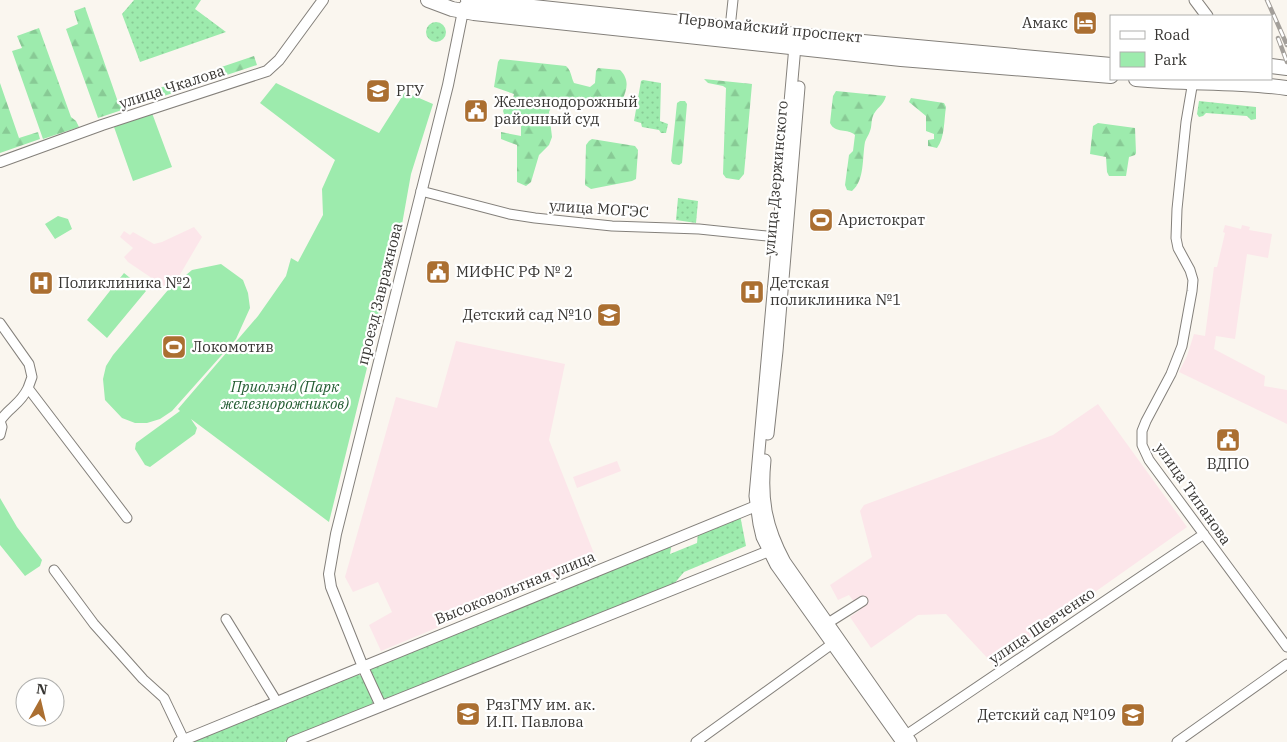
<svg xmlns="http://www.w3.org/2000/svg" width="1287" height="742" font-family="'IBM Plex Serif',serif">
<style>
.industrial{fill:#fce6ea}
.grass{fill:url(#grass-dots)}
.forest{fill:url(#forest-firs)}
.green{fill:#9debad}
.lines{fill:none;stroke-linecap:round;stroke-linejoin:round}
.minor-casing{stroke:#84807b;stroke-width:11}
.tertiary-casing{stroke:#84807b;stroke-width:12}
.secondary-casing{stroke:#84807b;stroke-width:13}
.primary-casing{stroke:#84807b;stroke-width:16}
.minor{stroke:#fff;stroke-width:9}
.tertiary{stroke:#fff;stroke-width:10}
.secondary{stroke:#fff;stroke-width:11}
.primary{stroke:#fff;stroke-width:14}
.rail-casing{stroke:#a39f9a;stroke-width:4.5}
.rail{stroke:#fff;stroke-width:2.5;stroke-dasharray:8;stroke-linecap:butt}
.labels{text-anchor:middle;stroke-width:4.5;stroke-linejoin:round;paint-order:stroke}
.poi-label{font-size:15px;fill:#383633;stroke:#fff;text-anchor:start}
.street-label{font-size:15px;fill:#383633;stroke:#fff}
.park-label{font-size:15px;font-style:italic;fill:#235c32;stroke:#fff}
</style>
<defs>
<pattern id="grass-dots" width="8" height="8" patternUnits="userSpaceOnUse" patternTransform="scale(1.25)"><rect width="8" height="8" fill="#9debad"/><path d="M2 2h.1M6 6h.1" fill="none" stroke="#88ca95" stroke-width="1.8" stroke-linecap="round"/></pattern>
<pattern id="forest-firs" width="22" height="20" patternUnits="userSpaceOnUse" patternTransform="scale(1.25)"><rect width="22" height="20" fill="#9debad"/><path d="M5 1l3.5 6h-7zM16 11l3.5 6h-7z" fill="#88ca95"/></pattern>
</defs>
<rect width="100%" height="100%" fill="#faf6ef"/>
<path class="industrial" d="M1225,225L1241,229L1242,225L1250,227L1249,230L1272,234L1268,258L1247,254L1235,339L1216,336L1214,349L1265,376L1264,386L1287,390V424L1179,372L1187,356L1194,334L1205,336L1214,267H1217L1225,233L1223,232Z
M194,227L202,237L178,278L168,289L128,262L124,257L133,248L120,237L124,231L130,235L133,232L154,244L162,242Z
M456,341L565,364L549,440L597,561L381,651L369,625L392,612L378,582L353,592L345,577L396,397L437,408Z
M1098,404L1187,527L993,664L946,614L918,615L871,648L850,617L860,610L849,595L838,600L830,585L872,557L860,511L864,505L1053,435Z
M617,461L621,471L577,488L573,477Z"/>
<path class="grass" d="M134,0H201L195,9L226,32L140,62L122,14Z
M426 32a10 10 0 1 1 20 0a10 10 0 1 1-20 0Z
M643,80L661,83L660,121L668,124L666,133H661L659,130L642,127L641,123L634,121L641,81Z
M1199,101L1256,107V119L1251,120L1247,116L1206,113L1203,116L1199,117L1197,114Z
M678,198L698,201L696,223L676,220Z
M740,515L746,546L684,572L673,585L388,700C378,699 370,678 370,669L672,543L670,554L697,543L698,533Z
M358,674C366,678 372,694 373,703L371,705L284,742H188Z"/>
<path class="forest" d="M85,7L118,102L254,56L257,65L98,118L66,29L78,24L74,11Z
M39,28L71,117L76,121L79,127L43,139L12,51L22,48L17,36Z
M500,59L566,66C571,70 571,77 574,83L590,87L595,83L596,71L598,68L620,70C630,80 627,89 622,101C594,115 576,97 552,105L549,112L552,137L549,145L539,155L531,182L526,186L517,182V145L501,139V132L521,136V124L519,120L505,117L503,111L506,102L513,98L514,94L494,87L498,62Z
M704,79L752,84L744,174L739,180L726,178L723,174L726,88L723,86L708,83Z
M0,83L19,138L38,132L40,139L0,153Z
M836,91L886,96C884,105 876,108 873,116C871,120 872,127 870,131C869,135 866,138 865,142C862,158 865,180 852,191L847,190L845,185L849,155L853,151L855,135C848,128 835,134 830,123L833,96Z
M911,98L944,103L946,107C944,119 945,138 937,148L928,146V140L934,139V134L926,131V116L909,102Z
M680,101H685L687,104L682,163L679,165L673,164L671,161L677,103Z
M1098,123L1135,128L1136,153L1135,155L1129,157L1126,176H1109L1107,172L1106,157L1090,154L1093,126Z
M592,139L635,146L638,150L636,179L632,181L591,189L585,185L586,145L589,141Z"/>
<path class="green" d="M276,83L379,133L405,92L433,104L411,174L401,230L329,522L191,419L197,428L195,434L150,467L145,465L135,449L136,443L180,411L178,409L258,316L286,276L291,258L298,262L323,215L322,189L335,160L260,103Z
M152,113L172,167L133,181L114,127Z
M58,216L68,219L72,229L55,239L45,224Z
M221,264L243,280L248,293L250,308L236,339L172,411L160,419L147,423H135L122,418L105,400L103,379L106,366L113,355L168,290L192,270Z
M124,273L146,291L107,338L87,320Z
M0,498L17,527L42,560L40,566L25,576L0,545Z"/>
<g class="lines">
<defs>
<path id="minor" d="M730,28L733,0
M1193,81L1186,122L1177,209L1176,238L1178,248L1190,270L1193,280L1192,291L1182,346L1171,374L1146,421L1142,431V445L1149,460L1287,647
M421,191L509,214L535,218L612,226L699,229L777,237
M0,323L29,364L32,377L28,388L127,518
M0,421C10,406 20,405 28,388
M0,421L2,427L0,435
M54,570L94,624L143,679L164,698L184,740
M226,619L277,702
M828,623L863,601
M906,735L1204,534
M696,742L832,644
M1177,742L1287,664"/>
<path id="tertiary" d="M0,162L102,125L267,71L279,60L323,0
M381,706L363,667L331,587L329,574L336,534L448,85L464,6
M179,742L756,506
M292,742L769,551"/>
<path id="secondary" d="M1195,0L1207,16
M798,40L795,46L755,496L759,524L762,537L776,565L902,742
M768,434L777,351L799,87
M765,460C761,499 766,527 785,562L911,742"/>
<path id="primary" d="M428,0L452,9L474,13L901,59L1111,76
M468,0L852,41L1111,65
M1271,66L1287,68
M1136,79C1186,84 1237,81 1287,88"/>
</defs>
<use href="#minor" class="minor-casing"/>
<use href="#tertiary" class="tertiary-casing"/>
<use href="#secondary" class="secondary-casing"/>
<use href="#primary" class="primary-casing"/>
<use href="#minor" class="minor"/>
<use href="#tertiary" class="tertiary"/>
<use href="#secondary" class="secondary"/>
<use href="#primary" class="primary"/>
<defs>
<path id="rail" d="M1267,0L1287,45
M1278,38L1287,62"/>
</defs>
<use href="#rail" class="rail-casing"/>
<use href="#rail" class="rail"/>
</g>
<defs>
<symbol id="hotel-square" viewBox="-11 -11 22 22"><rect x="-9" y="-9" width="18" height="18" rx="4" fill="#ab6f31" stroke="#fff"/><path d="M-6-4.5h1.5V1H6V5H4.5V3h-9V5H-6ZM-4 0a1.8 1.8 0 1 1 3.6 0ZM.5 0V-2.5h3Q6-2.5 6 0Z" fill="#fff"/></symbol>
<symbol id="university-square" viewBox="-11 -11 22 22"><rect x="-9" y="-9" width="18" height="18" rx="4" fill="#ab6f31" stroke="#fff"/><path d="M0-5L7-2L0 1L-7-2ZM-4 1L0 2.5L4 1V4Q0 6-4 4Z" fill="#fff"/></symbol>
<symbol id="civic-square" viewBox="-11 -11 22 22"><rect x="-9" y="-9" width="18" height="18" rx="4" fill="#ab6f31" stroke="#fff"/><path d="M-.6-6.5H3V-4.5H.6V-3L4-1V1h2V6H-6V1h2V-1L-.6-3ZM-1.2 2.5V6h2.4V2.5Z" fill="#fff"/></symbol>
<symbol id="stadium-square" viewBox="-11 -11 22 22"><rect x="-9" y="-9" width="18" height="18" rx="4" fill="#ab6f31" stroke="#fff"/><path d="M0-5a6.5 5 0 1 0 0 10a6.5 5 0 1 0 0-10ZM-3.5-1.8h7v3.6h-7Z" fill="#fff"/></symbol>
<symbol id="hospital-square" viewBox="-11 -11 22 22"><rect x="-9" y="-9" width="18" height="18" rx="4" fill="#ab6f31" stroke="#fff"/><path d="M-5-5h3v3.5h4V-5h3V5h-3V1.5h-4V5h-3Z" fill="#fff"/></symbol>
<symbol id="school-square" viewBox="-11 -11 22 22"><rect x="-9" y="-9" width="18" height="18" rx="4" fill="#ab6f31" stroke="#fff"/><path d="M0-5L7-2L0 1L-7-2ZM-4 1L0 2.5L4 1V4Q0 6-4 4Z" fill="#fff"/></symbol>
</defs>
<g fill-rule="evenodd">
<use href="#hotel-square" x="1071" y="9" width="28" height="28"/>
<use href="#university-square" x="364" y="77" width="28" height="28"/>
<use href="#civic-square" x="462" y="97" width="28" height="28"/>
<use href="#stadium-square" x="807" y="206" width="28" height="28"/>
<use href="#civic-square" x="424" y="258" width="28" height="28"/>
<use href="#hospital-square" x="27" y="269" width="28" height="28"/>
<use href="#hospital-square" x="738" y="278" width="28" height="28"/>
<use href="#school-square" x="595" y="301" width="28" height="28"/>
<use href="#stadium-square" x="160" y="333" width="28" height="28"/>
<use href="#civic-square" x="1214" y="426" width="28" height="28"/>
<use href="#university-square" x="454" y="700" width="28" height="28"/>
<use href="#school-square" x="1119" y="701" width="28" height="28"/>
</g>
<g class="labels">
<g class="poi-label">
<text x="1068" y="28" text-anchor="end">Амакс</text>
<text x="396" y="96">РГУ</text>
<text x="494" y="107">Железнодорожный<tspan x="494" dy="17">районный суд</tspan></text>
<text x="838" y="225">Аристократ</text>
<text x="456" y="277">МИФНС РФ № 2</text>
<text x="58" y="288">Поликлиника №2</text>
<text x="770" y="288">Детская<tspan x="770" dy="17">поликлиника №1</tspan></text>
<text x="592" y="320" text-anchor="end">Детский сад №10</text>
<text x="192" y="352">Локомотив</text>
<text x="1228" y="469" text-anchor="middle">ВДПО</text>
<text x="486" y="710">РязГМУ им. ак.<tspan x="486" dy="17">И.П. Павлова</tspan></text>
<text x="1116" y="720" text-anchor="end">Детский сад №109</text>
</g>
<g class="street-label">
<text transform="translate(770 28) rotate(6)" y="5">Первомайский проспект</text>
<text transform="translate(172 87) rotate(-18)" y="5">улица Чкалова</text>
<text transform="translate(776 178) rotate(-85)" y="5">улица Дзержинского</text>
<text transform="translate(599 209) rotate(4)" y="5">улица МОГЭС</text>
<text transform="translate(380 294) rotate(-76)" y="5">проезд Завражнова</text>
<text transform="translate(1193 494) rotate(55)" y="5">улица Типанова</text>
<text transform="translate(515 588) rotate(-22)" y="5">Высоковольтная улица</text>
<text transform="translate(1042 626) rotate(-34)" y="5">улица Шевченко</text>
</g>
<g class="park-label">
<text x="285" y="392">Приолэнд (Парк<tspan x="285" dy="17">железнорожников)</tspan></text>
</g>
</g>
<rect x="1110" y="15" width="162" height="65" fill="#ffffff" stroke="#afafad"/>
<rect x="1120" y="31" width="25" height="8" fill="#ffffff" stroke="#afafad"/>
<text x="1154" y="40" font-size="15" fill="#383633">Road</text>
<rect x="1120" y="52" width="25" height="15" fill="#9debad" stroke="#afafad"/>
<text x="1154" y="65" font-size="15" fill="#383633">Park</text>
<g transform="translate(40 702) rotate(8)"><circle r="24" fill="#ffffff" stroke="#afafad"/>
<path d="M0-4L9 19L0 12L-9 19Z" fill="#ab6f31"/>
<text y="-8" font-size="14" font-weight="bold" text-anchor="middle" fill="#383633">N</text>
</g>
</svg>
